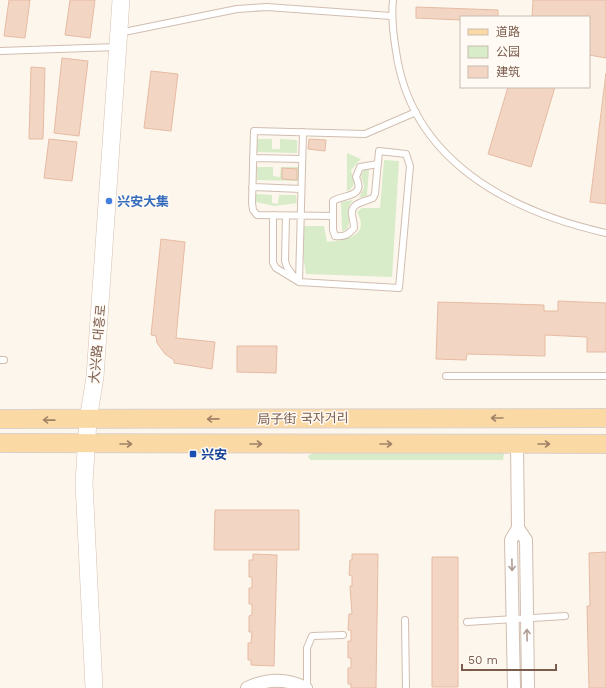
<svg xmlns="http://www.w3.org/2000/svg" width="606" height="688" font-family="'Work Sans','Noto Sans SC','Noto Sans KR',sans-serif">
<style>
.green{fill:#d8ecc9}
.building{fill:#f3d5c3;stroke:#e6bba3}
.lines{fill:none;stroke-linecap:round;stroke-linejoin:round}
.lane-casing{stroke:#d1beb0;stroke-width:8}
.street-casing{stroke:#d1beb0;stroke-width:14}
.secondary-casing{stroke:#d6c0b0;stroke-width:18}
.primary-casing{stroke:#dad1cd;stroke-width:20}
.lane{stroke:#fff;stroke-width:6}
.street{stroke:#fff;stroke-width:12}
.secondary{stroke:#fff;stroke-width:17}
.primary{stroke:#fbd9a5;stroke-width:18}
.oneway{stroke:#a18267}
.oneway2{stroke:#af9d94}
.shop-dot{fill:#3f7fe0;stroke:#fffaf3;stroke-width:1.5}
.transit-dot{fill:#1a4fb4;stroke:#fffaf3;stroke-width:1.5}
.labels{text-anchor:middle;stroke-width:3;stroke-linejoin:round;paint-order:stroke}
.shop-label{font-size:13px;font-weight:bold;fill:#366cbe;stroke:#fffaf3;text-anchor:start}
.street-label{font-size:13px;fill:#7a5c4d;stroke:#fffaf3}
.transit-label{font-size:13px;font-weight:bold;fill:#164399;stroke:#fffaf3;text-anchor:start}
</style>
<rect width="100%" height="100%" fill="#fdf6ec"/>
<path class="green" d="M256,139H272V149H280V139L297,140V153L256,152Z
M347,153L361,159L351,170L354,184L350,190L347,191Z
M384,160L399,161L392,277L306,274L303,255L304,226H324L327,242C344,240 371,237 357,212L362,208H380Z
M257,167H273V176L280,177L281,167H298V181L257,180Z
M365,169H369L367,196L359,198L364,187L361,175Z
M256,194L272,195V203L278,204L279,195H296L297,203L274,206L256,202Z
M353,200C343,212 353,218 347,229L342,231L341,202Z
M313,453H504L503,460H310L308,456Z"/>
<path class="building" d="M9,0H30L25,38L4,36Z
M70,0H95L90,38L65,35Z
M533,0H606V58L589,55V17H532Z
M416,7L498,10V17H461V20L416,18Z
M62,58L88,61L79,136L54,133Z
M31,67L45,68L43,139H29Z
M151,71L178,74L171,131L144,128Z
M606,73V204L590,202Z
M508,87H555L531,167L488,154Z
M49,139L77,142L72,181L44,178Z
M309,139L326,140L325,151L308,149Z
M282,168L297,169V180L282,179Z
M161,239L185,242L176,338L215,342L212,369L174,363V360L165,354L157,343L156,336L151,335Z
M558,301L606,303V352H587V337L545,335V356L467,354L466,360L436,359L438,302L544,305V311H558Z
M237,346H277L276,373L237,372Z
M215,510H299V550H214Z
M606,552V688H589L587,606H590L589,553Z
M253,554L277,555L274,666L251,665V660H248V643H251L252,632H249V616L252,615V604H249V588H252V577H249V560H253Z
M352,554H378L376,688H351V684H348V668H351V658H348V641H351V630H348L349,614H352L350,586H352V576L349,575L350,560H352Z
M432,557H458V687H432Z"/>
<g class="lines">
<defs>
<path id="lane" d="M393,0C391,18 393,33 396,51C411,160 508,211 606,233
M119,33L237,9L267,7L391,16
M0,51L117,47
M303,132L299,282L399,288L410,166L406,154L379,151L375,194L373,198C364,202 350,203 352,215C353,220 354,223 354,228C348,235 344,237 335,236L333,230V201C344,194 366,198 356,177L360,167L378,164
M253,158L302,159
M252,187L301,189
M273,215V263L276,268L299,282
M286,216L285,261L287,267L295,278
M333,216L257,215L253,210L252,203L254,131L365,134L416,112
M0,360H4
M446,376H606
M405,620L406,688
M467,622L565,616
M307,688V648L312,636L343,635"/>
<path id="street" d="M518,528L526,540L528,688
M247,688C266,679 286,678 306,688
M514,688L511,540L518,528L517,444"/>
<path id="secondary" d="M94,688L84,483L88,420L95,377L121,0"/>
<path id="primary" d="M0,419L606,418
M0,443L606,444"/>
</defs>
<use href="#lane" class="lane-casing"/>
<use href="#street" class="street-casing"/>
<use href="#secondary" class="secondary-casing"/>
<use href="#primary" class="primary-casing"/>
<use href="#lane" class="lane"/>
<use href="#street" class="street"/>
<use href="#secondary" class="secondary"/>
<use href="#primary" class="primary"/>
</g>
<defs><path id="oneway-shaft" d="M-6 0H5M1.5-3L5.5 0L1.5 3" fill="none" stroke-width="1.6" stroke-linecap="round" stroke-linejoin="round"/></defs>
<g class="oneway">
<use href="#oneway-shaft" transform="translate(497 418) rotate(-180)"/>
<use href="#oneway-shaft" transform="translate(213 419) rotate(179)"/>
<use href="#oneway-shaft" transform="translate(49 420) rotate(-179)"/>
<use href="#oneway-shaft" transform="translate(126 444)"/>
<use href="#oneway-shaft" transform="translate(256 444)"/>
<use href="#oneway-shaft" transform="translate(386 444)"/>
<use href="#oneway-shaft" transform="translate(544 444)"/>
</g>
<g class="oneway2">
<use href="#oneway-shaft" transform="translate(512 565) rotate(89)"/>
<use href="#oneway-shaft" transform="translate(527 635) rotate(-91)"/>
</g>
<circle class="shop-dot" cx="109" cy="201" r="4"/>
<rect class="transit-dot" x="189" y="450" width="8" height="8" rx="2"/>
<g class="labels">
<g class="shop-label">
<text x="117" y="206">兴安大集</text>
</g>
<g class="street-label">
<text transform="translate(97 344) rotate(-85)" y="5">大兴路 대흥로</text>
<text transform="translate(303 418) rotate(-1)" y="5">局子街 국자거리</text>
</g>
<g class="transit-label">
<text x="201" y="459">兴安</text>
</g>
</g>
<rect x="460" y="16" width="130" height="72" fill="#fffaf3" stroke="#cabbb1"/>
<rect x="468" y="29" width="20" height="6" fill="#fbd9a5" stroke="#cabbb1"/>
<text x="496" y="36" font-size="12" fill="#7a5c4d">道路</text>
<rect x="468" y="46" width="20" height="12" fill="#d8ecc9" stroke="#cabbb1"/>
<text x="496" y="56" font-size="12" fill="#7a5c4d">公园</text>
<rect x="468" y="66" width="20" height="12" fill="#f3d5c3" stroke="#cabbb1"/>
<text x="496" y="76" font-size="12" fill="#7a5c4d">建筑</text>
<path d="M462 664v6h94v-6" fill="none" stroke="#7a5c4d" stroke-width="2"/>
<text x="468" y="664" font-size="12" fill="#7a5c4d" stroke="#fffaf3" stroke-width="3" paint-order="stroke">50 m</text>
</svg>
